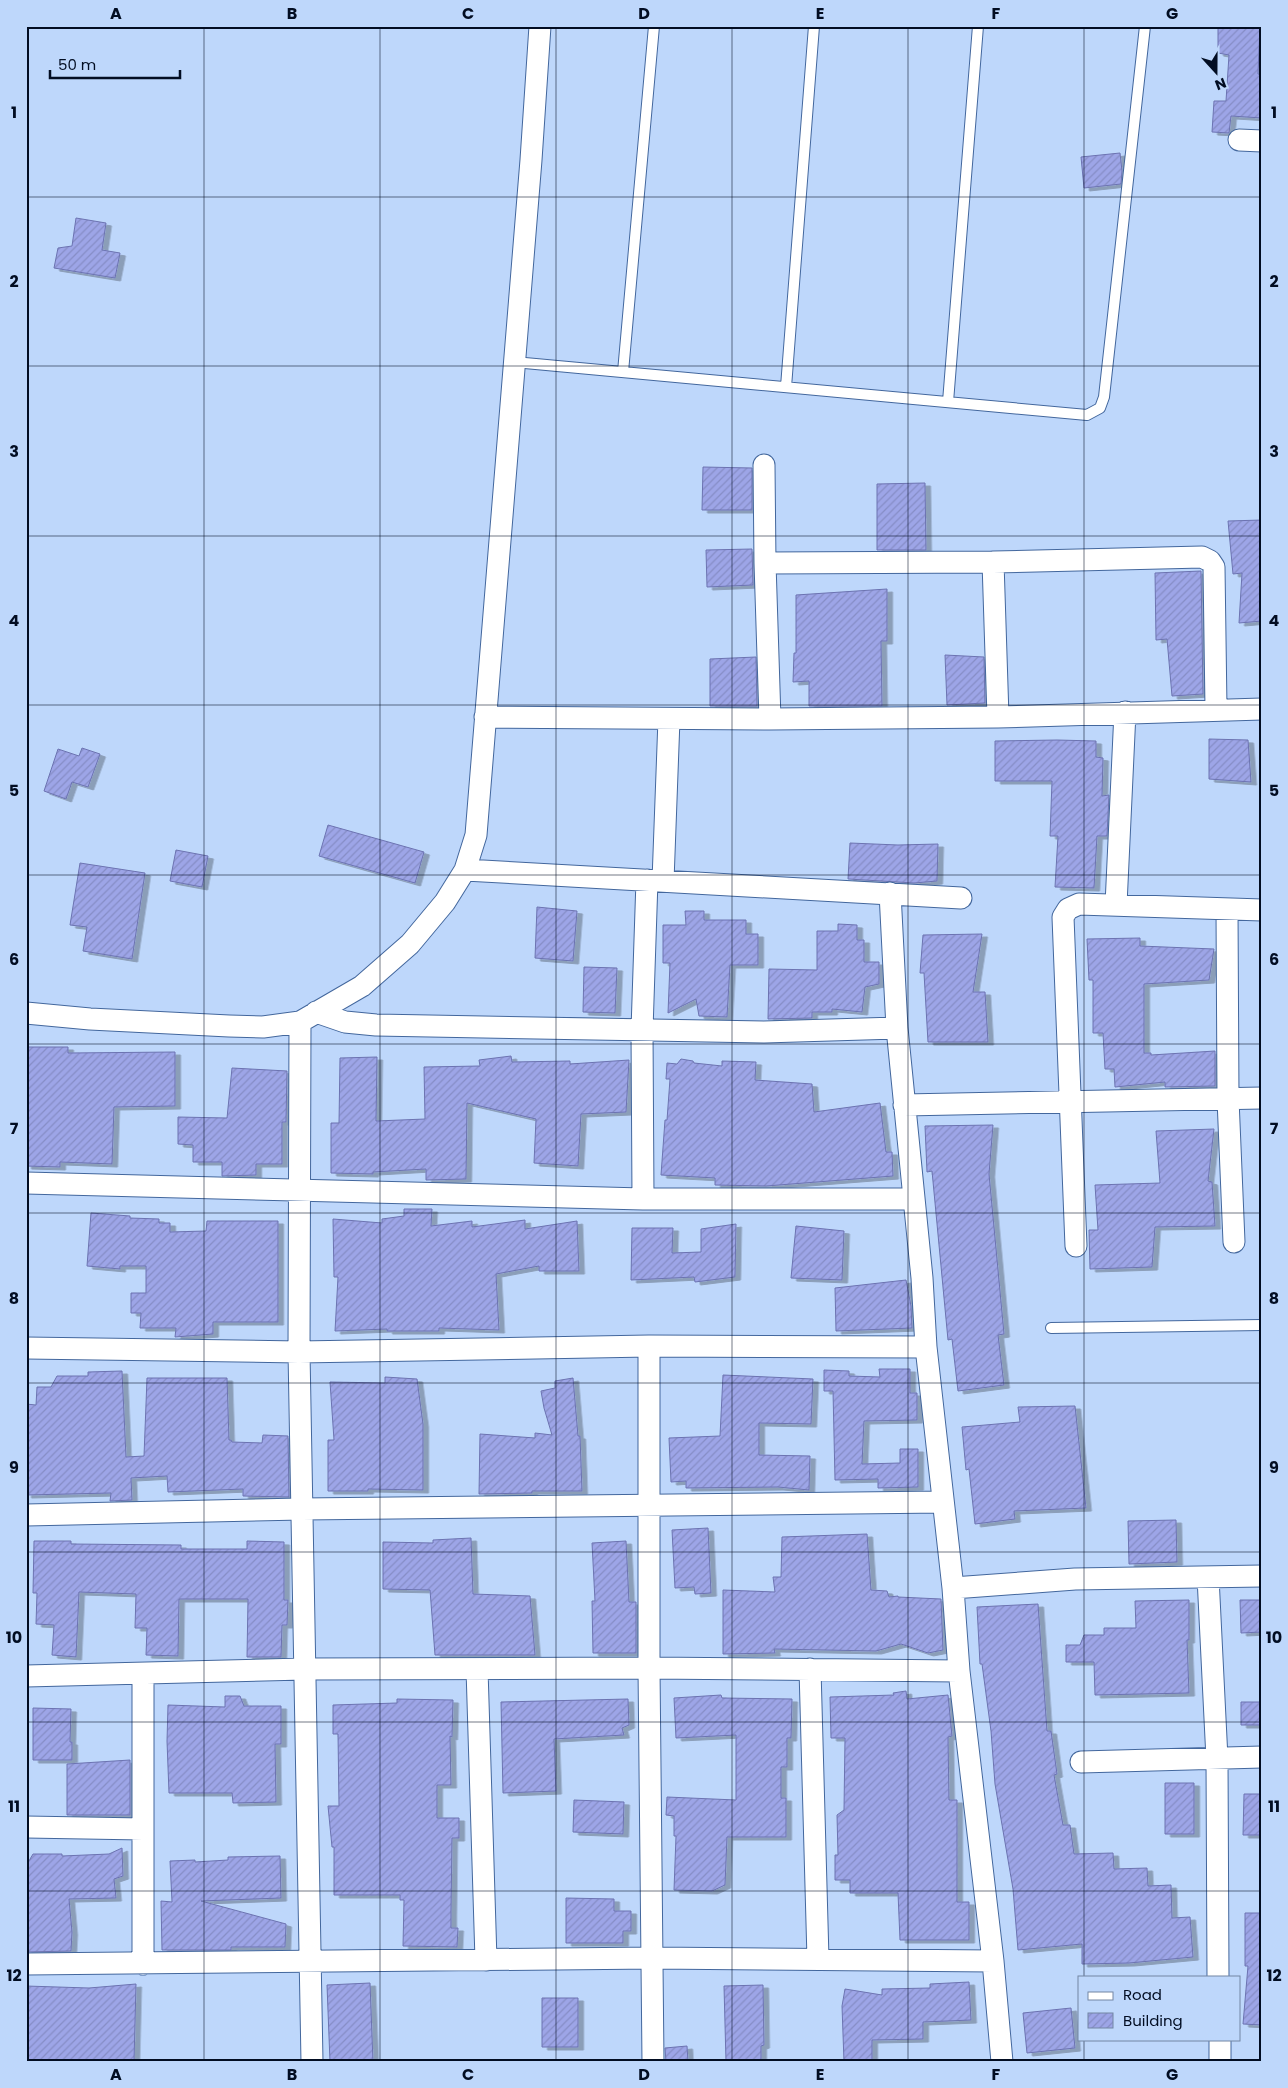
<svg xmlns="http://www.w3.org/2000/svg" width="1288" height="2088" font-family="Poppins,sans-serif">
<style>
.building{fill:url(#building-hatch);stroke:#6c73b1;filter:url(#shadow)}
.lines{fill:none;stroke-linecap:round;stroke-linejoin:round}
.service-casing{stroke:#43679d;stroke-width:12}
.minor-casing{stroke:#43679d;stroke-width:23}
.service{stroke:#fff;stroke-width:10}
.minor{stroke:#fff;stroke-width:21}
.grid{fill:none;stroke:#020d22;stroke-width:1;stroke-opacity:0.55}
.neatline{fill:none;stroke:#020d22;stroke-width:2}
.grid-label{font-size:16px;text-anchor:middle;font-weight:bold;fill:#020d22}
</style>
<defs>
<pattern id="building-hatch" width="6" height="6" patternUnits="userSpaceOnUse" patternTransform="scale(1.25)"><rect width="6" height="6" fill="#9da5e7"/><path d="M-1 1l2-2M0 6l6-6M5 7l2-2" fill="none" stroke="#868dc6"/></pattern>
<filter id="shadow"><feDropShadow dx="5.5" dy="3" stdDeviation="0" flood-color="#0004"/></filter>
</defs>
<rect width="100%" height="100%" fill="#bed7fb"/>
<path class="building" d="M1218,26H1260L1258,74L1262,75V118L1231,116L1229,133L1212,132L1214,101H1226L1229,55L1218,53Z
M1120,153L1122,171L1121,184L1084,188L1081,157Z
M76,218L106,223L102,250L120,253L115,278L54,268L58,248L72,246Z
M703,467L752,468V510H702Z
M925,483L926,550H877V484Z
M1262,520V621L1239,623L1242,573L1233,574L1228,521Z
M752,549L753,585L707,587L706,550Z
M1201,571L1203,694L1172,696L1167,639L1156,640L1155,573Z
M887,589V641H881L882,706H809V681L793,682L794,653H796V595Z
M945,655L984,657L985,703L947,705Z
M756,657L757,706H710V659Z
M1209,739L1248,740L1251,782L1209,779Z
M1057,740L1096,741V757L1103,758L1102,796L1109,795L1107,836H1097L1094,888L1055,887L1058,836H1050L1052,781H995V741Z
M82,748L100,754L88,787L72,782L66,799L44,791L58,749L79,756Z
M328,825L424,852L415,883L319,856Z
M850,843L898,845L938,844L937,881L914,883L848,879Z
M176,850L208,856L202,887L170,881Z
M80,863L145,873L132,959L83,951L87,927L70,925Z
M537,907L577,911L573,961L535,958Z
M685,911H704V920H746V934H758V965H730L727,1017L699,1016L696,999L668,1013L670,963H663V925H686Z
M838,924L857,925V940H864V962H879V984L865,987L862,1012L832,1009V1012H812V1018L768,1019L769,969L817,970V931H838Z
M982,934L973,992H985L988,1042H928L924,973H920L923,935Z
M1140,938V946L1214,949L1209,980L1144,984V1053H1151V1055L1215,1051V1086L1165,1087V1082L1115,1087L1114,1069H1105L1103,1033H1093V980H1089L1087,939Z
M584,967L617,968L615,1013L583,1012Z
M26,1047H68V1053L175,1052V1106L114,1107L112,1164L60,1162V1167L26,1166Z
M511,1056L512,1062L570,1061V1064L629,1060L626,1112L581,1114L578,1166L534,1163L536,1119L467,1103L466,1179L426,1180V1169L373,1172V1174L331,1173V1123H339L340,1058L377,1057L376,1121L425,1119L424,1067L480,1066L479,1060Z
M681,1059L693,1061L694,1063L722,1066V1061L756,1062L755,1080L812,1084L814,1112L880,1103L886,1152H892L893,1176L766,1186L715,1185V1178L661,1175L665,1120H667L670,1079H666L667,1063L677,1064Z
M232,1068L287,1071L286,1122H282V1164H256V1175L222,1176V1162H193V1145L178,1144V1117L227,1118Z
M993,1125L989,1174L1004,1334L998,1335L1004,1385L958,1391L952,1339L948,1340L932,1171L927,1172L925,1126Z
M1214,1129L1208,1181L1212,1182L1215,1226L1155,1227L1152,1267L1090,1269L1089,1230H1098L1095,1185L1160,1183L1156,1131Z
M404,1209H432L431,1226L472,1221V1227L525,1220V1229L577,1221L579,1271H539V1266L496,1274L499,1330L439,1328V1331H387V1329L335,1331L338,1277H334L333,1219L382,1223V1219L404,1216Z
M91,1213L130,1216V1218L159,1219V1223H170V1232L206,1231L207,1221H278V1322H213V1334L175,1337L176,1328H140L141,1313H131V1293H146V1266H120V1269L87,1266Z
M736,1224L735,1277L695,1282L694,1277L631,1280L632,1228H673L672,1253L701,1252V1229Z
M796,1226L844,1231L842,1280L791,1278Z
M906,1280L911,1306L912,1328L836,1331L835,1288Z
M879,1369H910V1393H917V1420L864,1421L862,1464L900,1463V1449H918V1487L878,1488V1479L835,1480L833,1391H824V1370L849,1371V1376L880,1377Z
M122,1371L126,1457L144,1456L147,1378H227L229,1440H231L232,1442L262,1443L263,1435L288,1436L289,1497L243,1496V1489L168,1492L167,1476L131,1478L132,1500L110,1501L111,1493L26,1495V1404L36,1405L37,1387H51L57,1376H88V1372Z
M723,1375L813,1379L811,1424L759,1423V1455L810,1456L809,1490L778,1487L686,1488V1481L671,1482L669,1438L720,1436Z
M385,1377L417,1379L423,1424V1490L368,1489V1491H328V1440H334L330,1382L385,1383Z
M573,1378L578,1436H580L582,1491H532V1493L479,1494L480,1434L535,1438V1433L552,1435L544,1408L541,1391L555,1388V1381Z
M1075,1406L1086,1508L1014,1511L1015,1519L975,1524L969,1469L966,1470L962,1427L1020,1422L1018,1407Z
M1176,1520L1177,1562L1129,1564L1128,1521Z
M708,1528L711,1593L695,1594L694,1587L675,1588L672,1530Z
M867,1534L871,1590L887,1591L889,1597L898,1596V1597L941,1599L943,1650L928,1653L901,1644L876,1651L774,1649L775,1653L723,1654V1590L775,1592L773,1577H781L782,1537Z
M471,1538L473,1594L530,1596L535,1655H435L430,1590L383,1589V1542L433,1543V1540Z
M34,1541H71V1544L181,1545V1549H247V1541L284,1542V1600H288L287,1625H282L281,1657H247L248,1599H179L178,1656L146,1655L147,1628H135L136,1594L79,1592L76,1657L52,1655L54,1625L36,1624L37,1593H33Z
M626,1541L629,1602H636V1653H593L592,1601H595L592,1543Z
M1189,1600V1640H1187L1189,1693L1095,1695L1094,1662H1066V1645H1080L1084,1635H1104V1628H1136L1135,1601Z
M1240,1600H1262V1632L1241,1633Z
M1038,1604L1047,1731H1051L1057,1774L1054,1775L1063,1825H1070L1074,1854L1113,1853L1114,1869L1147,1868L1148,1886L1171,1885L1172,1918L1190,1917L1193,1957L1129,1963L1082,1964V1944L1018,1950L1013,1889L995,1784L991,1731L982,1664H980L977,1607Z
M906,1691L907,1699L948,1695L952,1736L948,1737L949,1800H957V1902H969V1940H900L898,1893H850V1880H835V1855H838L837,1815L844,1810L845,1738H831L830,1697L894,1695L893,1693Z
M721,1695L722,1698L792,1699L791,1738H787V1767H781V1798H786V1837H727L725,1885L712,1891L674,1890L676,1836H674V1816L666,1815L667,1797L736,1800V1735L676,1738L674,1698Z
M225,1696H240L244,1706H281V1744H275L276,1802L233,1803L232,1793H169L167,1741L168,1705L225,1707Z
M397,1699L453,1700L452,1737L450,1736L451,1785H437V1818H459V1838H452L451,1912V1928H458L457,1947L403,1946L404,1900H400V1895H334V1847H332L328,1806H339L338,1734H333V1705L397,1703Z
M628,1699L629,1725L622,1728L624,1735L554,1739L556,1791L503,1793L501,1702Z
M1241,1702H1262V1725H1241Z
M33,1708L71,1709L70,1742H72V1760H33Z
M130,1760V1815H67V1764Z
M1165,1783H1194V1834H1165Z
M1244,1794H1262V1835H1243Z
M574,1800L624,1802L623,1834L573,1832Z
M122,1848L123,1876L114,1879L116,1898L69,1899L72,1932L71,1951L26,1952V1866L33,1854H62V1856L109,1854Z
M280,1856L281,1898L201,1901L286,1924L285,1947H231V1950H162L161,1901L172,1902L170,1861L195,1860V1862L228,1860V1857Z
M566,1898L614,1899V1911H631V1931H623V1943H566Z
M1245,1913H1262V2025L1243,2024L1248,1966H1245Z
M969,1982L971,2020L923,2022V2039L872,2040V2062H844L842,2006L845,1989L882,1995V1989L930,1988V1984Z
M370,1983L373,2062H330L327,1985Z
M136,1984L134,2062H26V1986L89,1988Z
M763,1985L764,2045L761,2046V2062H726L724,1986Z
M542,1998H578V2047H542Z
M1071,2008L1075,2048L1027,2053L1023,2013Z
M687,2046L688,2062H666L665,2048Z"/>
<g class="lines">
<defs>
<path id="service" d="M514,362L1087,415L1100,408L1104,397L1145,26
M623,372L654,26
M786,387L814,26
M948,402L978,26
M1051,1328L1262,1325"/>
<path id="minor" d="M1239,140L1262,141
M764,465L765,563L770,719
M993,562L998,717
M765,563L993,562L1202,557L1210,561L1214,567L1216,709
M485,717L770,719L998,717L1262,709
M465,870L961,898
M663,881L669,719
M890,893L897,1028L922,1278L926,1347L953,1588L959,1671L993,1961L1002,2062
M1116,905L1125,712
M1227,909L1228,1099L1234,1242
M316,1012L345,1022L376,1025L764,1032L897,1028
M26,1013L90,1019L229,1026L263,1027L300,1022L362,986L410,944L445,902L465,870L476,835L531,160L540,26
M300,1022L299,1352L312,2062
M904,1105L1262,1098
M26,1183L643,1199H912
M643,1199L642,1030L647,880
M1076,1246L1063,917L1068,909L1079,904L1262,910
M649,1346L926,1347
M26,1348L299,1352L649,1346V1668L653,2062
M26,1515L302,1509L943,1502
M1208,1577L1217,1759L1218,1977
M953,1588L1075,1579L1262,1576
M477,1669L486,1960
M810,1669L818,1959
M143,1674V1964
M26,1676L304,1669L649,1668L959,1671
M1081,1762L1262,1757
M26,1827L143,1829
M26,1964L653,1958L993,1961
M1220,2039V2062"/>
</defs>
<use href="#service" class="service-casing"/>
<use href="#minor" class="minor-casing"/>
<use href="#service" class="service"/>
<use href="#minor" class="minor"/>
</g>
<path class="grid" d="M204,26V2062M380,26V2062M556,26V2062M732,26V2062M908,26V2062M1084,26V1977M26,197H1262M26,366H1262M26,536H1262M26,705H1262M26,875H1262M26,1044H1262M26,1213H1262M26,1383H1262M26,1552H1262M26,1722H1262M26,1891H1262M1084,2039V2062"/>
<rect width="1288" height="2088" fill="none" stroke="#bed7fb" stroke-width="55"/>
<rect x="1078" y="1976" width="162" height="65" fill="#bed7fb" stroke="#7386a4"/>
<rect x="1088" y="1992" width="25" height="8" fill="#ffffff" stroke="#7386a4"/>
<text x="1123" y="2000" font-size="15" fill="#020d22">Road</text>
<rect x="1088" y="2013" width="25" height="15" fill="url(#building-hatch)" stroke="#7386a4"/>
<text x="1123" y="2026" font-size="15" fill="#020d22">Building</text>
<g transform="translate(1216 72) rotate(159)" stroke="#bed7fb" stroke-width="4" paint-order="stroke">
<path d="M0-4L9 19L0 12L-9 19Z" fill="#020d22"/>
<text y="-8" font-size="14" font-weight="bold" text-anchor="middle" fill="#020d22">N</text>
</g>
<path d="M50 70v8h130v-8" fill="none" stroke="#020d22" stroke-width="2.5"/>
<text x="58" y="70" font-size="15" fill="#020d22" stroke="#bed7fb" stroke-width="4" paint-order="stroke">50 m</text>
<rect x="28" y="28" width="1232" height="2032" class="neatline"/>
<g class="grid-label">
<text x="116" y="19">A</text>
<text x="292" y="19">B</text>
<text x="468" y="19">C</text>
<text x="644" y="19">D</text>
<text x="820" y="19">E</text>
<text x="996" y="19">F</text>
<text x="1172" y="19">G</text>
<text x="14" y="118">1</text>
<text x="1274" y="118">1</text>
<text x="14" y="287">2</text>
<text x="1274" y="287">2</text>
<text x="14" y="457">3</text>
<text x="1274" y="457">3</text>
<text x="14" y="626">4</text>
<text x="1274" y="626">4</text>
<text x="14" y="796">5</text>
<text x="1274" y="796">5</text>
<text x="14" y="965">6</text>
<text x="1274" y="965">6</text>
<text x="14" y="1134">7</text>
<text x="1274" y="1134">7</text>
<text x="14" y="1304">8</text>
<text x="1274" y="1304">8</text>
<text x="14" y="1473">9</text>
<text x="1274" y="1473">9</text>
<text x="14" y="1643">10</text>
<text x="1274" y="1643">10</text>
<text x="14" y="1812">11</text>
<text x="1274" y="1812">11</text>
<text x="14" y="1981">12</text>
<text x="1274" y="1981">12</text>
<text x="116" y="2080">A</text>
<text x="292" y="2080">B</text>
<text x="468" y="2080">C</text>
<text x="644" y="2080">D</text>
<text x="820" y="2080">E</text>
<text x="996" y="2080">F</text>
<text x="1172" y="2080">G</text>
</g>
</svg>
